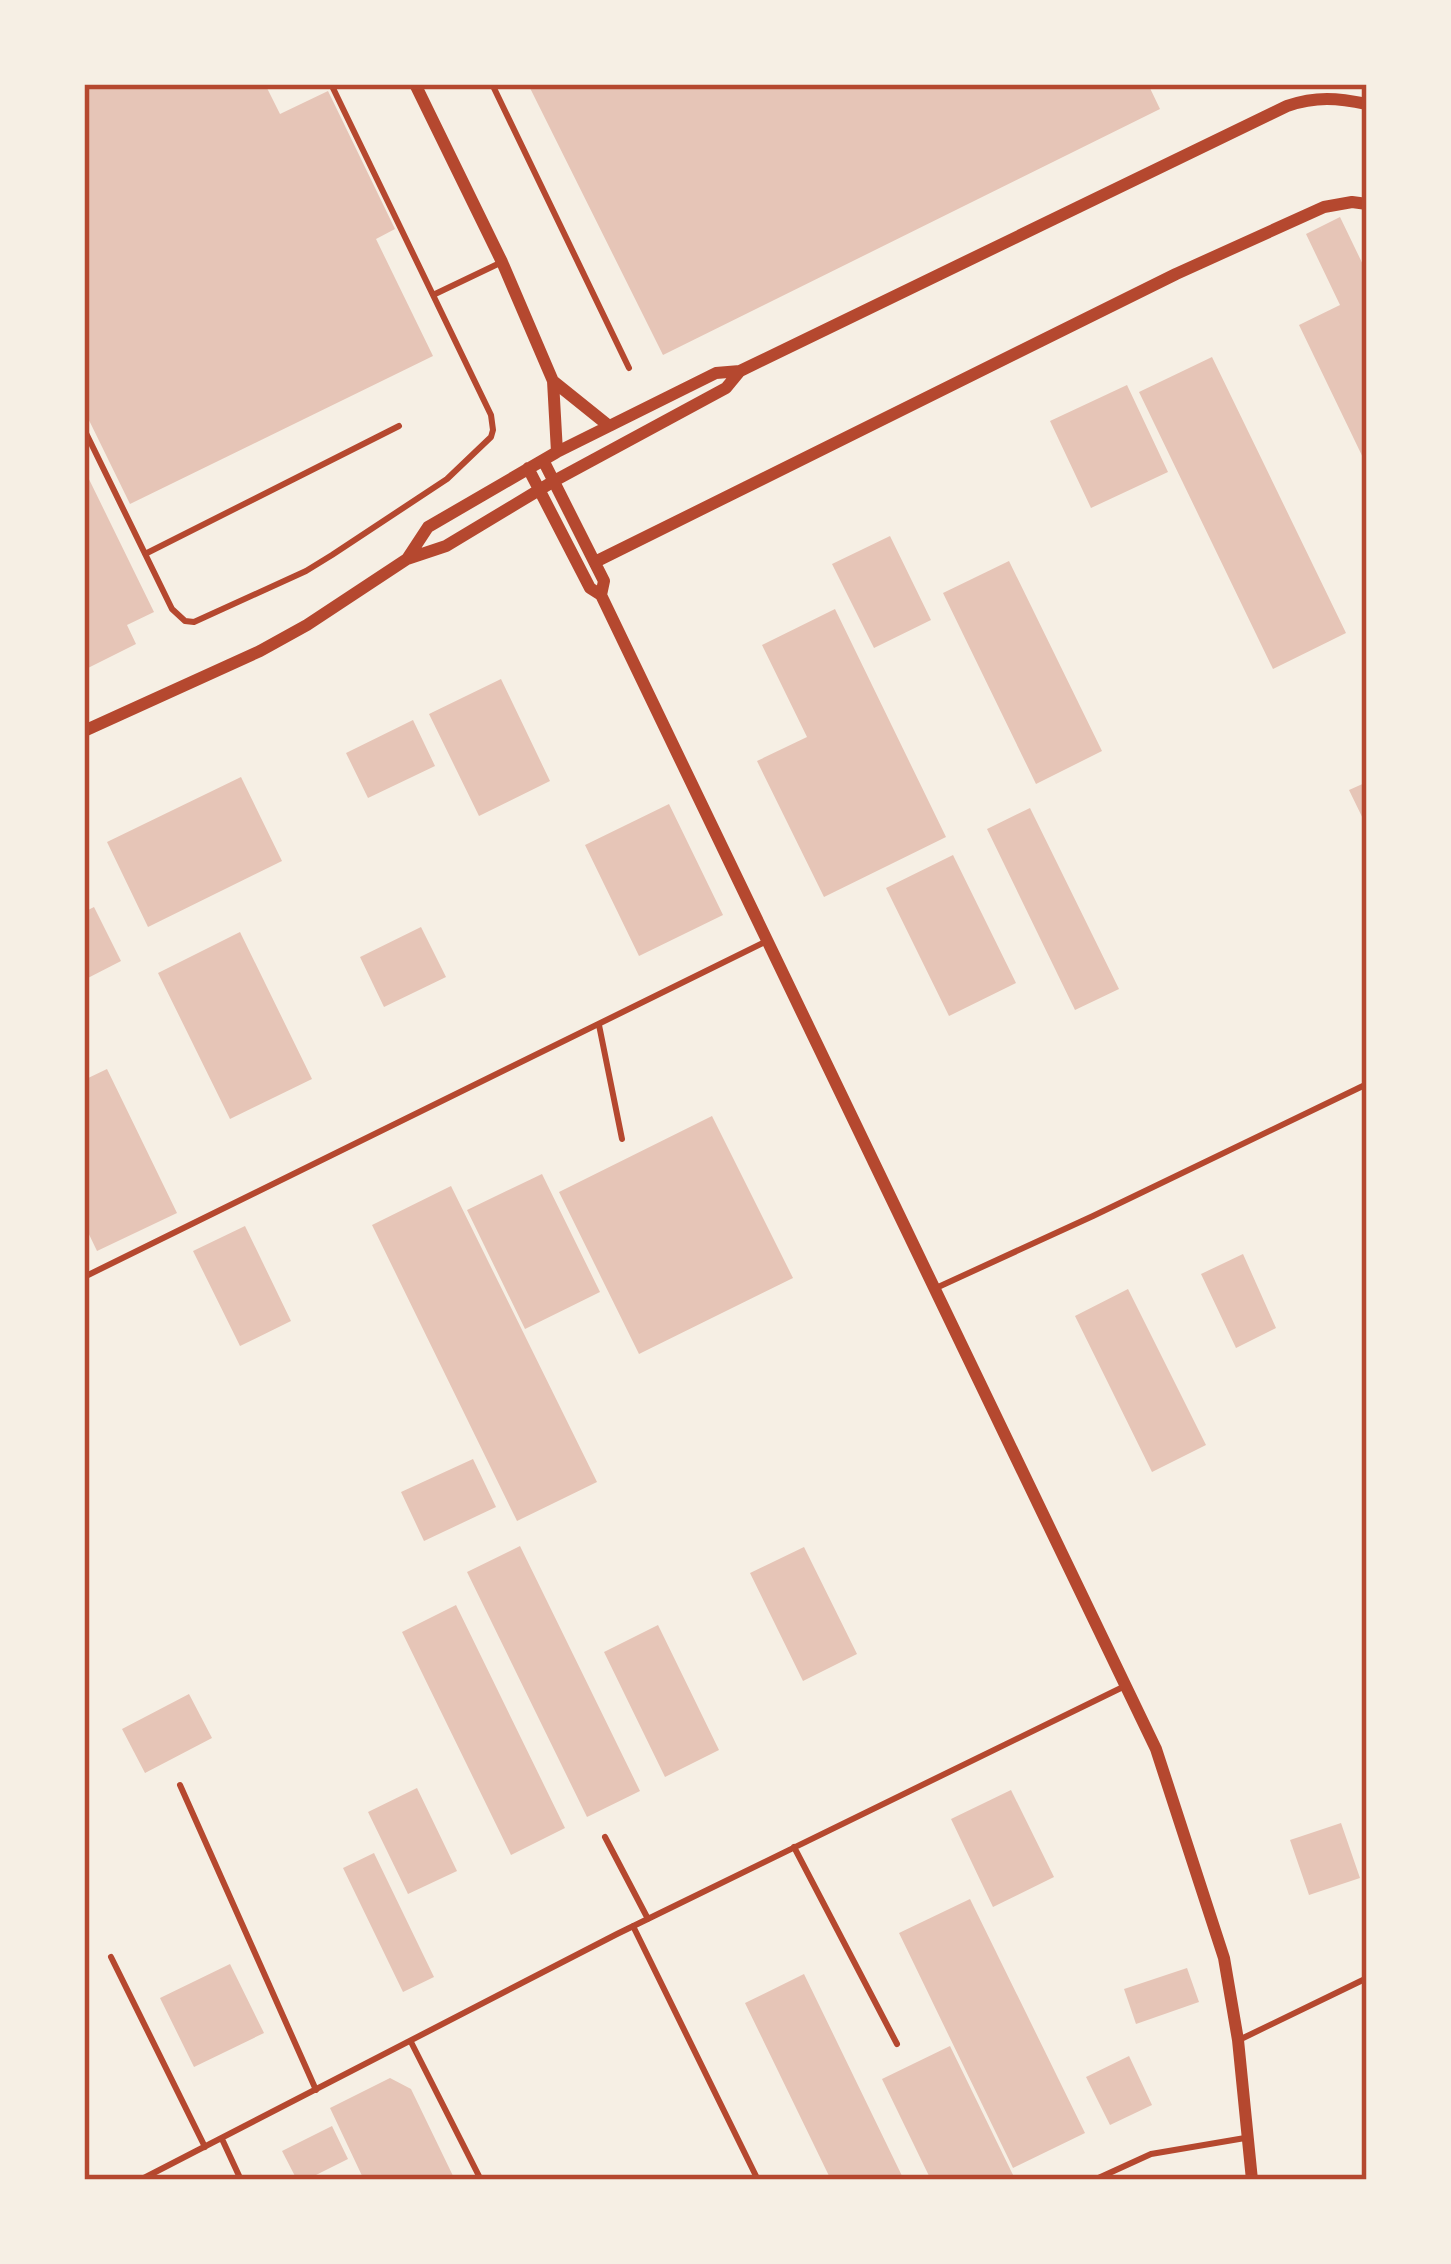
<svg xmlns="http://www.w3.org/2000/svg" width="1451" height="2264" font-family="Raleway,sans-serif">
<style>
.building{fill:#e6c5b7}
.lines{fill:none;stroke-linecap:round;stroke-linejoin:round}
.service{stroke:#b5482f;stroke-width:6}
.minor{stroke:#b5482f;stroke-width:12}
.neatline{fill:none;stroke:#b5482f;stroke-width:4.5}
</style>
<rect width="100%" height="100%" fill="#f6efe4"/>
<path class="building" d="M84,84H265L280,114L328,91L395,229L376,239L433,356L130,504L84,410Z
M528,84H1148L1160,109L663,355Z
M1340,217L1367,273V466L1299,325L1340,305L1306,234Z
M1212,357L1346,633L1273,669L1139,392Z
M1127,385L1168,472L1091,508L1050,421Z
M84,469L154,612L127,625L136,644L84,670Z
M890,536L931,620L874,648L832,564Z
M1009,561L1102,751L1036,784L943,593Z
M835,609L946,837L824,897L757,761L807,737L762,645Z
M501,679L550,781L479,816L429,714Z
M413,720L435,766L368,798L346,753Z
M241,777L282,861L148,927L107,842Z
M1367,782V827L1349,790Z
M669,804L723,915L639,956L585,845Z
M1030,808L1119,989L1075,1010L987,829Z
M953,855L1016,983L949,1016L886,888Z
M94,907L121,961L84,980V912Z
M421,927L446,977L384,1007L360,957Z
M240,932L312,1079L230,1119L158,973Z
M107,1069L177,1213L97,1251L84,1224V1080Z
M712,1116L793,1278L639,1354L559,1192Z
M542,1174L600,1292L525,1329L467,1210Z
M451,1186L597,1482L517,1521L372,1225Z
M245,1226L291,1321L240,1346L193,1251Z
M1243,1254L1276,1328L1236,1348L1201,1274Z
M1128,1289L1206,1445L1152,1472L1075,1316Z
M473,1459L496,1507L424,1541L401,1492Z
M520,1546L640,1791L587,1817L467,1572Z
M804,1547L857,1654L803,1681L750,1573Z
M456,1605L565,1828L511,1855L402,1632Z
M658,1625L719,1750L665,1777L604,1652Z
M189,1694L212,1738L145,1773L122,1729Z
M417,1788L457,1871L408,1894L368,1812Z
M1011,1790L1054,1877L993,1907L951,1819Z
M1341,1823L1360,1878L1309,1895L1290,1840Z
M374,1853L434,1977L403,1992L343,1868Z
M970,1899L1085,2133L1013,2168L899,1933Z
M230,1964L264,2033L194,2067L160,1998Z
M1187,1968L1199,2002L1136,2024L1124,1989Z
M804,1974L904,2180H831L745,2003Z
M950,2046L1014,2177L1008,2180H931L882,2079Z
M1129,2056L1152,2105L1110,2125L1086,2077Z
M390,2078L411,2089L455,2180H364L330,2108Z
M332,2126L348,2159L306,2180H297L282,2151Z"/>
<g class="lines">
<path class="service" d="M492,84L629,368
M433,295L502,262
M84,429L172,609L185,621L194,622L306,571L332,555L447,479L491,437L493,430L491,415L331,84
M145,554L399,426
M599,1025L622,1139
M84,1277L765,942
M936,1288L1093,1216L1367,1084
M180,1785L316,2090
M605,1837L648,1919
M794,1847L897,2044
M633,1926L756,2176
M111,1957L205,2147
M1241,2039L1367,1978
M411,2042L481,2180
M222,2139L241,2180
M140,2180L617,1934L1123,1687
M1094,2180L1151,2154L1245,2138"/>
<path class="minor" d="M415,84L502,262L553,381L557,452
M553,381L609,426
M543,460L604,581L601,595
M528,468L590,588L601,595L1156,1749L1224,1958L1238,2040L1252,2180
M407,559L428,527L557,452L716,373L740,371L1287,106C1316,96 1338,98 1367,104
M595,562L1176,274L1324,207L1352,202L1367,204
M84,731L260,651L307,625L407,559L446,546L554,481L726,388L740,371"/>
</g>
<rect width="1451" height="2264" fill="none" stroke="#f6efe4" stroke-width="174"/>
<rect x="87" y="87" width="1277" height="2090" class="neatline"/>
</svg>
